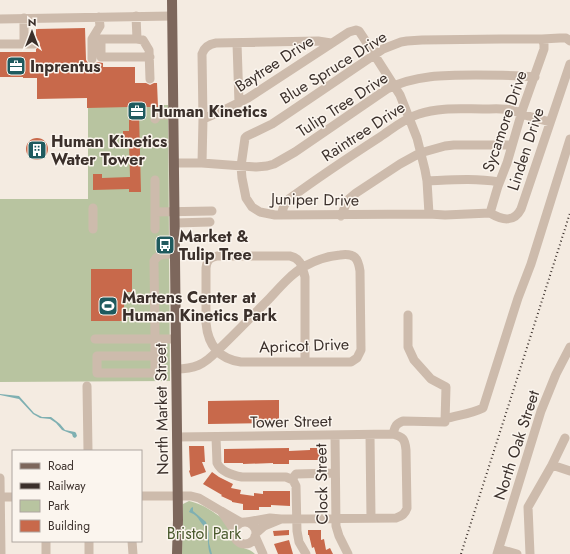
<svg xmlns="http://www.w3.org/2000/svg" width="570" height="554" font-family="Jost,sans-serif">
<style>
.green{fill:#b8c4a0}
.water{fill:#7fb0b2}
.building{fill:#c8694b}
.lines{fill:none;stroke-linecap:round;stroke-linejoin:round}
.minor{stroke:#cdbbac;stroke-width:9}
.major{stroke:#7d675c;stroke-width:10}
.rail{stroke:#3b302b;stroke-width:2;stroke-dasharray:1 3;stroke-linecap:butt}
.labels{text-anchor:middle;stroke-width:3;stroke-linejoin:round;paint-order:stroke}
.street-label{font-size:16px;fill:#3b302b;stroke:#fbf5ee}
.poi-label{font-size:16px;font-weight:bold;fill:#3b302b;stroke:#fbf5ee;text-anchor:start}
.park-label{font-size:16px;fill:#4a5a2e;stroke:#fbf5ee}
</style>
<rect width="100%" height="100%" fill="#f4ebe1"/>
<path class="green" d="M168,105L170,381L0,382V199H88V106Z
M189,501C193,502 197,503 201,505C206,507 225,519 227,523C231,530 230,539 236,544C242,549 249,548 255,554H182L183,504Z"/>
<path class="water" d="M0,394L19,396L34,413L42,417H51L60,424L65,430L75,432L76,433L77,436L75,438L73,437L72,434L62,430L56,423L50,419L40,418L33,414L19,399L0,395Z
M193,507V511L206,522L209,533V543L212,554H210C207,546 209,538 206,531C206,527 205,528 203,525C197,518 199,516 189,512L191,508Z"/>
<path class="building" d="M85,28L86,60L89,64L92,65L95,64L97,62L103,63V67H135V83H146L150,85L154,83H157L158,107H144L145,114H139L141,192H129V189L93,190V174H102V178L130,177L129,141H123V131H129V107L87,108V98L37,99V78H23V77H0V52H36V49L39,47L40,44L39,41L36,39V29Z
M26 149a11 11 0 1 1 22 0a11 11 0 1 1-22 0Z
M91,269H132V292H124V321H91Z
M279,400V423L208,424V401Z
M189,446H204L205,462H202L206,472L191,477L189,471L190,470Z
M289,448V451L310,450V448H317V450H320V458H318V460H289V464H273V463L243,464V463H224V449Z
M212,472L219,477L233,484L231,488L241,490L240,494L254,496V493L263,494V491H290V506L271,505V507H259V510H243V504L232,502V501L221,496L222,495L203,484Z
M289,530V535L274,536L273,531Z
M308,530H321V540L324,539L326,550L330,548L333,554H316L314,547L312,548L309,535H308Z
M289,540L293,554H278L274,544Z"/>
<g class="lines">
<path class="minor" d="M136,16L137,39
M24,18V44
M0,19L172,16
M92,39H137L143,40L149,50L150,79
M101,39V57H150
M237,43L239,103
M0,44H34
M92,59V39L100,26L99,17
M155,119L158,115H173
M203,119L226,109L248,98L349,32L356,30L359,31L363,37L400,95L417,138L425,170L427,181L429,214
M174,163H202L256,167L267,166L274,164L295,152L387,89C415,75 445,75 476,75C495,75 515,75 535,77
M202,163L203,119L202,54C204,47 210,44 216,43L318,41L331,43
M155,180V229
M427,181C451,180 475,178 499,182
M93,208V229
M155,212L212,211
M490,213L445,215L429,214L275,215L260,212L252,207L246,198L242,178L241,166L245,138L247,136L272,124L290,112L383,49L401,42L407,41L422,40L501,39H542L560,38H566L570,41
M490,213C502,220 514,223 521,209L570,64
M490,213L498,186L507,163L523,108L544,49V44L542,39
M282,215C282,208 284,204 289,199C319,177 349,157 380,137C392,129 405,118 419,114C439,107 462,109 483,109C494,109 511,107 521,114L550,122
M341,216L347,202L349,199L356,193L400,164L420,153L445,146L454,145H512
M175,223L210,222
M95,339H155L154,261C158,253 167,254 175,254
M155,356H97V373H155V339H175
M176,369C194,369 204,365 217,351C235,334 252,316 269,299C280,287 291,274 305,266C316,260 328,256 340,255C355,253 358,258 360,271L361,350L357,358L351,362H241C219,359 208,345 206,323V268C207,260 209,258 217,256H290C301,258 302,267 305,277V362
M87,386L88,451
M445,419C458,415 471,414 483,408L518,298L531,264L570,139
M393,434C395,427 395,424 403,421L445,422L446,387L431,379L414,360L408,347V315
M335,435L336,526L339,536L348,554
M370,435L371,518
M177,437L393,434C403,437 405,439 406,450L407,508C405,514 402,516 396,518L281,519
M216,437L217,463C221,472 232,475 242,477H286L293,480L296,486L297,531L299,542L306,554
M552,465L570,471
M0,478L1,554
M292,479L296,474L335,473
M141,496H191L199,498L221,511
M0,497H13
M234 533a11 11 0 1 1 22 0a11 11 0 1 1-22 0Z
M247,522L270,518L281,519L264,526L256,533
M234,530L221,511L240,522
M255,536L263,554
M46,541V554
M89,541V554
M132,541L133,554
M499,549L517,554
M497,554L541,411L556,374L570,347
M530,554L528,507L552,465L565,438"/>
<path class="major" d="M172,0L178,520L177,554"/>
<path class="rail" d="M461,554L570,213"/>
</g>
<defs>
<symbol id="office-square" viewBox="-11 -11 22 22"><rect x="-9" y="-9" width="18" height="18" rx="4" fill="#1f5a5e" stroke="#fbf5ee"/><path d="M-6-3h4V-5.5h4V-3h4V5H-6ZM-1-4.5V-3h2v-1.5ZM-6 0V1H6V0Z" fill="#fff"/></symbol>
<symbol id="building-square" viewBox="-11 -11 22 22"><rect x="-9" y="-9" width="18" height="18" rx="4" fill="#1f5a5e" stroke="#fbf5ee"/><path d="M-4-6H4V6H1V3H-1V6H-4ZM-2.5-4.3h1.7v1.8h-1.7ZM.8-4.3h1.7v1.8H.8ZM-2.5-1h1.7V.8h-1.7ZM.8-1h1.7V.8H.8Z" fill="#fff"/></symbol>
<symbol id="bus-square" viewBox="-11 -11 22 22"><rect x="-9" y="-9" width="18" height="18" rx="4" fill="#1f5a5e" stroke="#fbf5ee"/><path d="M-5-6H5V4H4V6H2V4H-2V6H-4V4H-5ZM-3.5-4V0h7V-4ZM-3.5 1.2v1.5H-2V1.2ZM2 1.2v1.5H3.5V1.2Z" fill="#fff"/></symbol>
<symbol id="stadium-square" viewBox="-11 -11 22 22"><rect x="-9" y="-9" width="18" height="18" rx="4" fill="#1f5a5e" stroke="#fbf5ee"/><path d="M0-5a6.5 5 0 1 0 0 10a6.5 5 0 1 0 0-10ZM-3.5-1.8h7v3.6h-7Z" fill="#fff"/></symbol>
</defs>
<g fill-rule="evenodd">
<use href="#office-square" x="5" y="55" width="22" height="22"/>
<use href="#office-square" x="126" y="100" width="22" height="22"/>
<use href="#building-square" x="26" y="139" width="22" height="22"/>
<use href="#bus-square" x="154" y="234" width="22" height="22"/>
<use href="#stadium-square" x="97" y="295" width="22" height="22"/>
</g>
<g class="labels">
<g class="street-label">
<text transform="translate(274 63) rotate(-33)" y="6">Baytree Drive</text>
<text transform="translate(333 67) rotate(-32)" y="6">Blue Spruce Drive</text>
<text transform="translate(342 104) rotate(-33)" y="6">Tulip Tree Drive</text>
<text transform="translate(504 121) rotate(-71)" y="6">Sycamore Drive</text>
<text transform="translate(363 131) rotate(-33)" y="6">Raintree Drive</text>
<text transform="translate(525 149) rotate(-72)" y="6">Linden Drive</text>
<text transform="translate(315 199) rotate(1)" y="6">Juniper Drive</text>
<text transform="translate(304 345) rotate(-2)" y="6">Apricot Drive</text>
<text transform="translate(161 409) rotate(-91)" y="6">North Market Street</text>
<text transform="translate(291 421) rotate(-1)" y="6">Tower Street</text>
<text transform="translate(516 445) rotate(-72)" y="6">North Oak Street</text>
<text transform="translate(321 484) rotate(-91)" y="6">Clock Street</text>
</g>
<g class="poi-label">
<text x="30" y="72">Inprentus</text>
<text x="151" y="117">Human Kinetics</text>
<text x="51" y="147">Human Kinetics<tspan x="51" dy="18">Water Tower</tspan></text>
<text x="179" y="242">Market &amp;<tspan x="179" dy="18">Tulip Tree</tspan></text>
<text x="122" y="303">Martens Center at<tspan x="122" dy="18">Human Kinetics Park</tspan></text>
</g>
<g class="park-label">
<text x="204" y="539">Bristol Park</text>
</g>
</g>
<rect x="12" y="450" width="130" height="92" fill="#fbf5ee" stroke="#aea6a0"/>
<rect x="20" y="463" width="20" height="6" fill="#7d675c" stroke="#aea6a0"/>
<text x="48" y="470" font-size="12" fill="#3b302b">Road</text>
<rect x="20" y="483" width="20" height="6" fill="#3b302b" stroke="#aea6a0"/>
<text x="48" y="490" font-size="12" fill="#3b302b">Railway</text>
<rect x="20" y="500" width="20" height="12" fill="#b8c4a0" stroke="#aea6a0"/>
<text x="48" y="510" font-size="12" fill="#3b302b">Park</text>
<rect x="20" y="520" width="20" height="12" fill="#c8694b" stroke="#aea6a0"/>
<text x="48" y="530" font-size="12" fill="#3b302b">Building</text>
<g transform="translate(32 32)" stroke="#fbf5ee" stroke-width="3" paint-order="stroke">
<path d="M0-3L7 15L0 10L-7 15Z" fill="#3b302b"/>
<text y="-6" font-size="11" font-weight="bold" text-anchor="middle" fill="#3b302b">N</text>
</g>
</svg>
